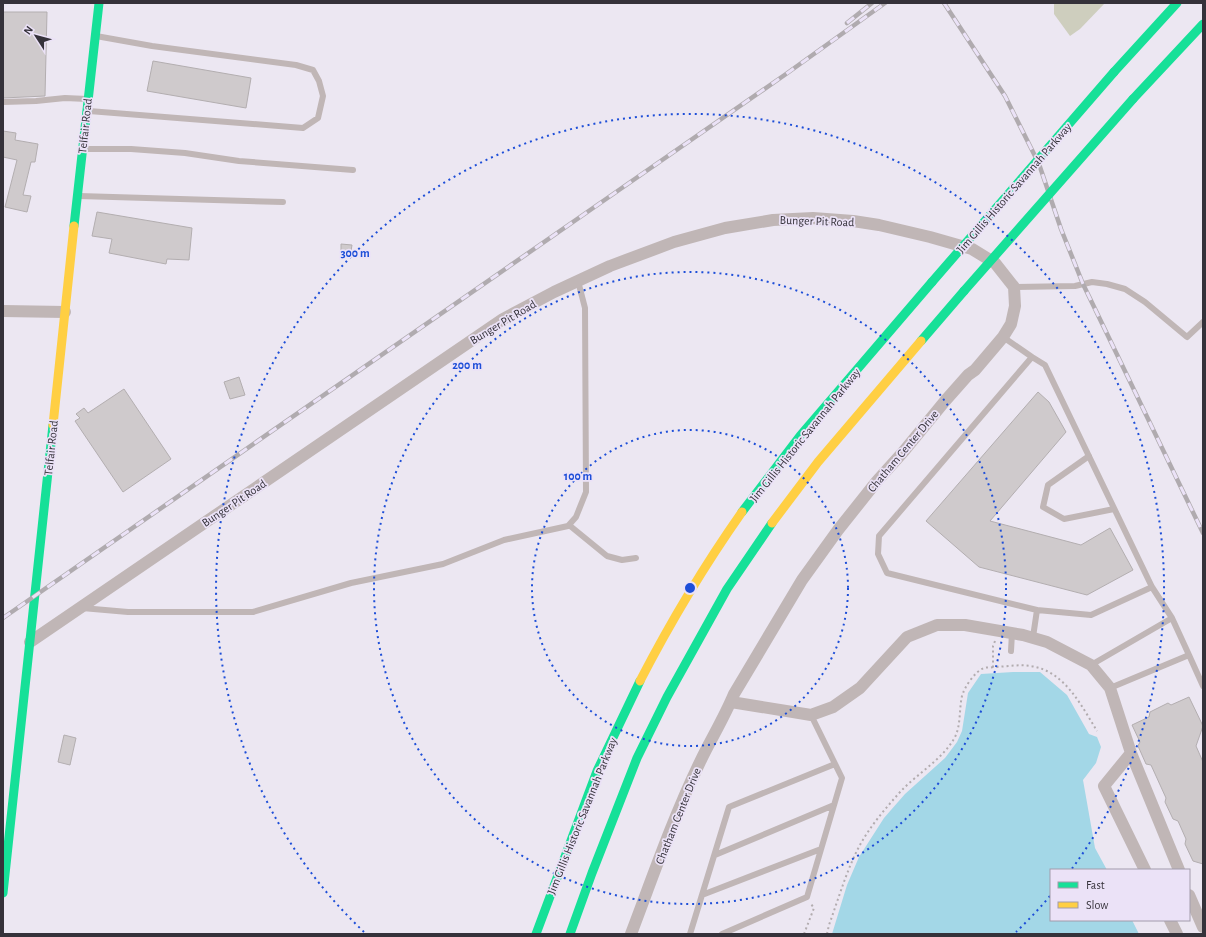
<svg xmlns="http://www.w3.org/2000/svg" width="1206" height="937" font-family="'Alegreya Sans',sans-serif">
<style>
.green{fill:#cecebe}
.water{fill:#a3d7e7}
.building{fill:#cfcacc;stroke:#b3aeb0}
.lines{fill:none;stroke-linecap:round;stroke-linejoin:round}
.path{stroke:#b2acaf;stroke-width:2;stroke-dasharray:2 3;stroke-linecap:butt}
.lane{stroke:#c0b6b6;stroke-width:6}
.street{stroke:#c0b6b6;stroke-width:12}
.fast{stroke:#16e098;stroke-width:9}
.slow{stroke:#ffcf43;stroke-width:9}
.rail-casing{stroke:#b0abaf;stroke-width:4.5}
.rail{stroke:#ebe2f7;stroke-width:3;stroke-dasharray:9;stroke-linecap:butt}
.fast-bridge{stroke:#16e098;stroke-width:9}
.ring{fill:none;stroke:#1d4ed8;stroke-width:2;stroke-dasharray:2 4}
.labels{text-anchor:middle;stroke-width:3.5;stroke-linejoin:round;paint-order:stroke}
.street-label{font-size:12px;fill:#35323a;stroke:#ebe2f7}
.centre{fill:#1d4ed8;stroke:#ebe2f7;stroke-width:2}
.ring-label{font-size:12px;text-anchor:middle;font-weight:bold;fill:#1d4ed8;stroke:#ebe2f7;stroke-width:3.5;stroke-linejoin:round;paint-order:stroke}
</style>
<rect width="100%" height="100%" fill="#ece7f2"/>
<path class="green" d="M1054,3H1105L1080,29L1070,36L1054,14Z"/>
<path class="water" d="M1013,672H1040L1067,695L1089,734L1097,737L1101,747L1096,763L1083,780L1095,848L1107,870H1051V920H1132L1139,934H832L847,885L859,857L884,818L905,794L945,758L957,742L962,731L968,693L981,674Z"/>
<path class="building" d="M3,12H47L45,96L3,98Z
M153,61L251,78L246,108L147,91Z
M3,131L16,133L15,140L38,144L35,162H31L23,195L31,196L27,212L5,207L17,160L3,157Z
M97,212L192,228L189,260L167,259L166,264L109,253L112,239L92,236Z
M341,244L352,245L350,257L341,256Z
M239,377L245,395L230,399L224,382Z
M124,389L171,459L123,492L75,421L80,418L76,414L84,408L88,413Z
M1038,392L1049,402L1066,432L990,521L1081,545L1110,528L1133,570L1087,595L979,567L926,521Z
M1189,697L1203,726L1196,746L1203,762V864L1193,861L1185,844L1186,839L1178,821L1173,819L1165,802L1166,798L1151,765L1146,764L1138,746L1140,742L1132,725L1149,717L1150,712L1168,703L1171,705Z
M64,735L76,738L70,765L58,762Z"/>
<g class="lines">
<path class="path" d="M995,641L993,646V667C1005,667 1018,664 1030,666C1064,670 1081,705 1097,731
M804,934L814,908L811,904
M827,934L829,925C837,903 844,879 854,857C865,832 883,811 901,791C918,773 943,759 955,737C961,725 959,709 962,696C964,688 975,671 984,668C987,667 990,668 993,667"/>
<path class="lane" d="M3,102L36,101L65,98L87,99
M89,111L303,128L318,118L323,96L319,81L313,70L296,65L152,46L96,36
M84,149H131L185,153L239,161L353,170
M79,196L283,202
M1014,287L1075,286L1092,282L1107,284L1125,289L1145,302L1187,337L1203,322
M1003,337L1032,357L879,536L878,554L887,573L1037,610L1033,637
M1032,357L1045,365L1152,587L1091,615L1037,610
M1089,456L1048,485L1043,507L1064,519L1114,509
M569,525L607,556L622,560L636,558
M1152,587L1172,618L1189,655
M82,608L128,612H253L351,583L443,564L504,540L568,526L576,517L586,492L585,308L578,281
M1011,651L1012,633
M1091,665L1172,618
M1110,688L1189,655L1203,686
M715,855L834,805
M702,895L821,849
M690,934L729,807L835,764
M722,934L807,897L842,778L811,715"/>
<path class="street" d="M3,311L65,312
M30,642L503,319L554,292L610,266L674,242L725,228L773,220L813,218L853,221L879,225L930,237L972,249L995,263L1014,287L1015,306L1011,324L1003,337L975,370L968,375L945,401L904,451L877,481L838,530L802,580L734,694C724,718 711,739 700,762C673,818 653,876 631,934
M731,702L811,715L833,707L860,688L907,637L937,625H965L1023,635L1047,642L1091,665L1110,688L1131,753L1179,870
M1131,753L1104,786L1145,870
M1189,895L1203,927
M1170,920L1177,934"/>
<path class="fast" d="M1114,72L1177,3
M1133,99L1203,24
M74,226L99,3
M921,341L964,291
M742,512L800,436L932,282
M3,893L53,425
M536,934L597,771L640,681
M570,934L592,873L637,758L667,697L727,589L772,523"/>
<path class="slow" d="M53,425L74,226
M772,523L818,462L921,341
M640,681C670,623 704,566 742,512"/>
<defs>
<path id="rail" d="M944,3L1005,96L1039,164L1061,229L1083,284L1203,533
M847,23L872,3
M3,618L606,199L786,74L885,3"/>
</defs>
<use href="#rail" class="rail-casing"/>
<use href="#rail" class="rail"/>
<path class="fast-bridge" d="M932,282L1114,72
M964,291L1133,99"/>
</g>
<g class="ring">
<circle cx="690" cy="588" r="158"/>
<circle cx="690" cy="588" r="316"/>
<path d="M1050 896A474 474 0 0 1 1016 932M364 932A474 474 0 1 1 1071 870"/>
</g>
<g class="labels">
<g class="street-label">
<text transform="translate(85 126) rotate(-84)" y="4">Telfair Road</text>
<text transform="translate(1014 188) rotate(-49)" y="4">Jim Gillis Historic Savannah Parkway</text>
<text transform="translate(817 221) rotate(2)" y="4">Bunger Pit Road</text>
<text transform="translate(503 322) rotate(-31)" y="4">Bunger Pit Road</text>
<text transform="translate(805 435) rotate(-51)" y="4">Jim Gillis Historic Savannah Parkway</text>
<text transform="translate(51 448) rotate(-84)" y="4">Telfair Road</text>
<text transform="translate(903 451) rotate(-50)" y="4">Chatham Center Drive</text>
<text transform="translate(234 503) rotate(-34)" y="4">Bunger Pit Road</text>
<text transform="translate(582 816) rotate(-68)" y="4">Jim Gillis Historic Savannah Parkway</text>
<text transform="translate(678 816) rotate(-68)" y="4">Chatham Center Drive</text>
</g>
</g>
<circle cx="690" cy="588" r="6" class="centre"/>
<g class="ring-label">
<text x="355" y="257">300 m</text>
<text x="467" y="369">200 m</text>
<text x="578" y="480">100 m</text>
</g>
<rect width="1206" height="937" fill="none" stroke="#35323a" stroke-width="8"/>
<rect x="1050" y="869" width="140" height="52" fill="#ebe2f7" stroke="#a29cab"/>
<rect x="1058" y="882" width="20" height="6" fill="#16e098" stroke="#a29cab"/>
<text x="1086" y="889" font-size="12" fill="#35323a">Fast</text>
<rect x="1058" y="902" width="20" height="6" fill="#ffcf43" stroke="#a29cab"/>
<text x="1086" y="909" font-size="12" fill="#35323a">Slow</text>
<g transform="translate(36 36) rotate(306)" stroke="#ebe2f7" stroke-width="3" paint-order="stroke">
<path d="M0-3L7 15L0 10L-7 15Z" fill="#35323a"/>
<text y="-6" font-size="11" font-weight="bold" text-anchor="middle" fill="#35323a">N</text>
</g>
</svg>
